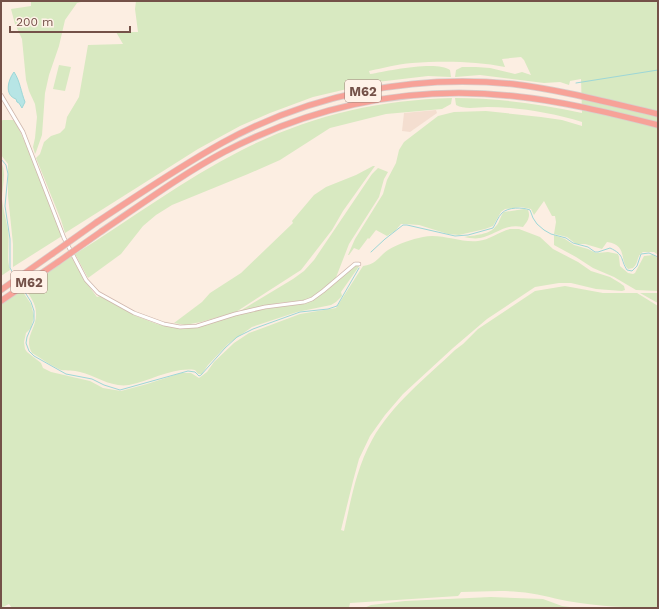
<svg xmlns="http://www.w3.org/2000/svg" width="659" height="609" font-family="'Work Sans',sans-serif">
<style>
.residential{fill:#f4ded0}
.green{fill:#d8e9c1}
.water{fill:#b7e5e5;stroke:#9dd7d7}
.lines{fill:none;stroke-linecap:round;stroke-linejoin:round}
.stream{stroke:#9dd7d7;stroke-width:1}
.minor-casing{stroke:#cfb6ac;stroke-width:4.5}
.motorway-casing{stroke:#d8cecc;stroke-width:7}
.minor{stroke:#fff;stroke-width:3}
.motorway{stroke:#f7a298;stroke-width:5.5}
.motorway-bridge-casing{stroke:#d8cecc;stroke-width:7;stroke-linecap:butt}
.motorway-bridge{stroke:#f7a298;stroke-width:5.5}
.labels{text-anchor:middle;stroke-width:3.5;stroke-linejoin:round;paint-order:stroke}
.shield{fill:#fff2e8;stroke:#9e8178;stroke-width:1}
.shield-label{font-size:13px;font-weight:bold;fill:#745148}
</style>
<rect width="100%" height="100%" fill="#fceee2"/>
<path class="residential" d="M436,110L437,113L410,132L402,131L404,113Z"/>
<path class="green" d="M31,1H85L77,3L65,20L59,46L49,75L45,93L42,135L36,152L35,154L33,147L35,138L37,117L35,104L29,91L26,80L22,39L15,24L11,9L31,6Z
M136,1H658V255L654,252H643C636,256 639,263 633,268L628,269C619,260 628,245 607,242L602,249L585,244H576L567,237L554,234L556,222L555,216H552L544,201L534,215L531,209L521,207L505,209L501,212L493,226L485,229L459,235L448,234L419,225L405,224H401L395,231L387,236L376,230L369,239L368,238L359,250L354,248L349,255H348L355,239L383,194L387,180L396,163L399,150L404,142L438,116L454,112L486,111L541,117L562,120L582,126V122C552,113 518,107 487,107C478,107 465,110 456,105L455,98C498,98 540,104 582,113L581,79L570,81L569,85L560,82L544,83L480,75L455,77L456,70L462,67H476L490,68L515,74L522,72L531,75L524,60L521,57L502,59L505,67C475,61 442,61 412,63C398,64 383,68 369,71L370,74C387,71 437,60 450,70L451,77L428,76L377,82L313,97L270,113L240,126L198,149L65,233L61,220L36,158L40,154L44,142L51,136L60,133L65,128L67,117L79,97L88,45L123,44L116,32H138L135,9Z
M59,65L71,67L65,91L53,89Z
M452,98L451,104L442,109L386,114L330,128L280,160L248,174L172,205L156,215L143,226L121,254L88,278L75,254C130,220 184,179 242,150C309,116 377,100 452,98Z
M3,120H15L44,186L62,236L13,267V244L8,196V164L1,155V121Z
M1,162C7,172 2,187 2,199C3,209 6,219 8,230C10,243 6,257 10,270L1,276Z
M373,166H375L343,211L332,230L301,270L236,312L201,322L185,325L174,323L202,302L210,293L241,273L293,223L292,221L314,195L326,187L356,175Z
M378,168L388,172L384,179L379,197L349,244L335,280L315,296L306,300L279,303L240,311L293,279L304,271L314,260L372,174Z
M524,209L528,210C531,217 527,222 523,227C505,223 496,235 480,238C475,239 469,238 464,237C474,235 490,235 496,226C500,222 500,216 504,212Z
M510,229H519L540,237L553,249L578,262L591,271L610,277L620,283L624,286L625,290L622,291L596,289L571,283H559L535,287L487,319L453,348L403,394L385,415L370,436L359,459L353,481L341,530L344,531C351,500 356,469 372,440C392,404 426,378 455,350L463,344L478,329L535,291L565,286L603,293H637L658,306V608C627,608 597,606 567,601C551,598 536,593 519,592C500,590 480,592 461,592L459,595L458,596L350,603L349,608H12L9,604L1,608V304L21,289L31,304L34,316L31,328L26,333L24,342L25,349L27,352L41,363L43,368L51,372L90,381L103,388L121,391L147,384L181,373H191L199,378L207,372L214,362L234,343L249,333L300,314L336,308L363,266C377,264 378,257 388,250C398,244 412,239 423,237C441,233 460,243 478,241C489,240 499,232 510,229Z
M554,235L565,239L574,245L588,249L596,253L608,252L618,254L619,257L620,266L628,273L633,274L635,273L644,256L653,255L658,258V291L636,290L614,277L593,268L576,257L554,245Z
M71,256L85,281L97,297L100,296L136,316L157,324L176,328H188L238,314L313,300L336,282L348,271L355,266L360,265L341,292L342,296L336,302L331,305L297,312L252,327L228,344L208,365L202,374H198L195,370C172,367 151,381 129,385C112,388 96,376 80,372C74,370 67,371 61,370C51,366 41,358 32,353C23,337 37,329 36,313C36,303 29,295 24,287Z
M640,293H658V303L656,302Z
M491,597L543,599L562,606L578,608H364L371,605L405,601Z"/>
<path class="water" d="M14,72C20,81 21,92 25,102L22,108L19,103L17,102L16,99C4,95 8,80 14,72Z"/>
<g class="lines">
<path class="stream" d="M576,83L658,70
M1,159L6,165L8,174L5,206L10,239V268L15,276
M371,252L385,239L403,225H407L455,236L468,235L493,228C496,223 498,217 502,213C508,207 522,207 530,210L533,218L537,224L544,230L551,234L566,238L573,243L588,247L595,252H598L610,248C625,255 620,259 627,270L632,271L637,266L641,254L649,253L658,257
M23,289L31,302L34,311V321L27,337L26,343L29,351L34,356L66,374L92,379L104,385L120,390L188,371L195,372L199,376L201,375L225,348L237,337L253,329L300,312L328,309L337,306L359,268"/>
<defs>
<path id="minor" d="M1,95L23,132L64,238L86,280L98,293L134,313L164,324L180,327L197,326L235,314L265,307L304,302L312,299L323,291L355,264H359"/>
<path id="motorway" d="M97,222C138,195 179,167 222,143C310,94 413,74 513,84C562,90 610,103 658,114
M102,231C142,204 181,175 224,152C315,105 411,85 513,96C562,101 610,113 658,125
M1,290L52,254
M1,301L58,262"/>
</defs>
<use href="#minor" class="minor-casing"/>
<use href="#motorway" class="motorway-casing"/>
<use href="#minor" class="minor"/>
<use href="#motorway" class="motorway"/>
<defs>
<path id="motorway-bridge" d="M52,254L97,222
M58,262L102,231"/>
</defs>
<use href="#motorway-bridge" class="motorway-bridge-casing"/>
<use href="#motorway-bridge" class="motorway-bridge"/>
</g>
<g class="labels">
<g class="shield">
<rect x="345" y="80" width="36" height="22" rx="3"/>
<rect x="11" y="271" width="36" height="22" rx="3"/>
</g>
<g class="shield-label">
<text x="363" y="96">M62</text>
<text x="29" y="287">M62</text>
</g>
</g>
<rect width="659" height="609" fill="none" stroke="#745148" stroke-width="4"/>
<path d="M10 26v6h120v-6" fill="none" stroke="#745148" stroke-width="2"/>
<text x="16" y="26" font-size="12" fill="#745148" stroke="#fff2e8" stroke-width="3" paint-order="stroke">200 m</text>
</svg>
